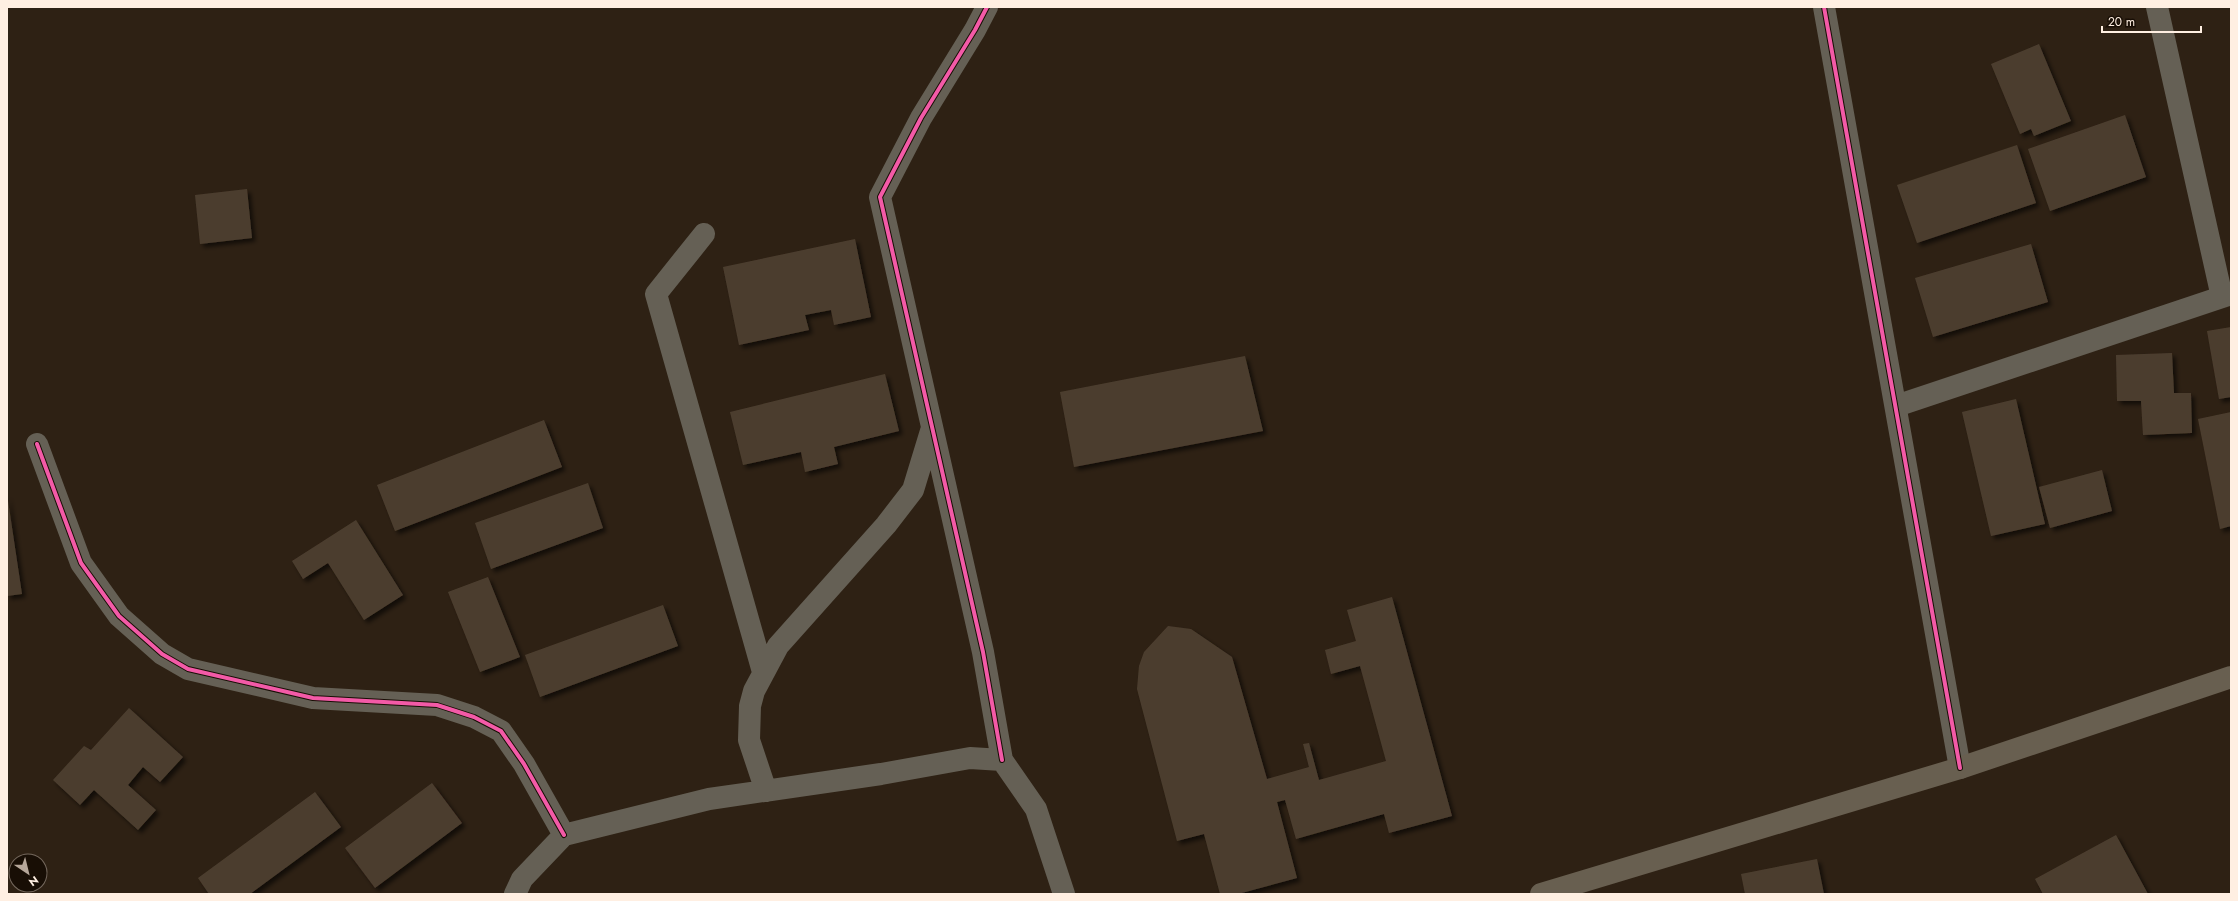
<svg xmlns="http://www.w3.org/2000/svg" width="2238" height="901" font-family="Jost,sans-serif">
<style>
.building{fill:#4c3e2f;filter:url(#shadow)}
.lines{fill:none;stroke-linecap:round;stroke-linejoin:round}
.minor{stroke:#656055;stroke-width:22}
.major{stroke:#685f50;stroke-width:22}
.cycleway-casing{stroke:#180e05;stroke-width:6}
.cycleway{stroke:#f35aa7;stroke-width:4}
</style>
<defs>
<filter id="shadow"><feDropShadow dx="3.5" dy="3.5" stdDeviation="2" flood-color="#0009"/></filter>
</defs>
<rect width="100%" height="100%" fill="#2e2114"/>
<path class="building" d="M2039,44L2071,121L2034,136L2031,129L2020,134L1991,64Z
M2125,115L2146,177L2050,211L2028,149Z
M2017,145L2036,203L1917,243L1897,185Z
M247,189L252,238L200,244L195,195Z
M855,239L871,317L834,325L831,310L805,315L809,330L739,345L723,267Z
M2031,244L2048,302L1933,337L1915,278Z
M2231,327V397L2219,399L2207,331Z
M2172,353L2174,393H2191L2192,433L2143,435L2141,401H2117L2116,355Z
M1245,356L1263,431L1074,467L1060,392Z
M885,374L899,431L834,447L838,464L805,472L801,452L743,465L730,412Z
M2016,399L2045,524L1991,536L1962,412Z
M2231,412V526L2220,529L2198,419Z
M544,420L562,467L395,531L377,485Z
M2102,470L2112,511L2050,528L2039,487Z
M588,483L603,528L491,569L475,523Z
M7,494L22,594L7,596Z
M356,520L403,595L364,620L328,563L303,579L292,561Z
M488,577L520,657L480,672L448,592Z
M1392,597L1452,816L1389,833L1384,814L1296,839L1285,800L1277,802L1297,878L1238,894H1220L1204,834L1177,841L1137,689L1139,666L1144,652L1168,626L1191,629L1232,657L1267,779L1309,767L1303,744L1309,743L1319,780L1386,761L1360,666L1331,674L1325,650L1356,641L1347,610Z
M663,605L678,646L540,697L525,655Z
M129,708L183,757L160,782L143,767L128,785L156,810L138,830L94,790L80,805L53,780L84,746L91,750Z
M432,783L462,823L375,888L345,848Z
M315,792L341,827L250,894H209L198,878Z
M2116,835L2148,894H2043L2035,879Z
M1817,859L1824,894H1745L1741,874Z"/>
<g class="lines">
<path class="minor" d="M987,7L975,30L921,118L880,197L983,652L1002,760
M1824,7L1960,768
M2157,7L2222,297
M704,234L656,294L763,672
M1896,406L2231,294
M37,444L81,563L119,616L162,654L188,669L313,698L437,705L474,717L501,731L524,764L564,835
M766,791L749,740L750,706L754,691L778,646L886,525L913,490L931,431
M515,894L522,879L564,835L709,799L881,774L970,758L1002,760L1036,809L1064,894"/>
<path class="major" d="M1541,894L1960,768L2231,677"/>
<defs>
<path id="cycleway" d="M987,7L975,30L921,118L880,197L983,652L1002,760
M1824,7L1960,768
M37,444L81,563L119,616L162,654L188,669L313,698L437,705L474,717L501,731L524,764L564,835"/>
</defs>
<use href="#cycleway" class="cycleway-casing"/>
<use href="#cycleway" class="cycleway"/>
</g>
<rect width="2238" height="901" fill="none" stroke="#ffefe2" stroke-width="16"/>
<g transform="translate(28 873) rotate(145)"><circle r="19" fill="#180e05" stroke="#74685d"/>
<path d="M0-3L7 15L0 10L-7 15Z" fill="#b6a79a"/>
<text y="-6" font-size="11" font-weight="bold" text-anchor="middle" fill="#ffefe2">N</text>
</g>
<path d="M2102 26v6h99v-6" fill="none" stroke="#ffefe2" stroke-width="2"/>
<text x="2108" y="26" font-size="12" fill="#ffefe2" stroke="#180e05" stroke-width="3" paint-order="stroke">20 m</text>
</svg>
